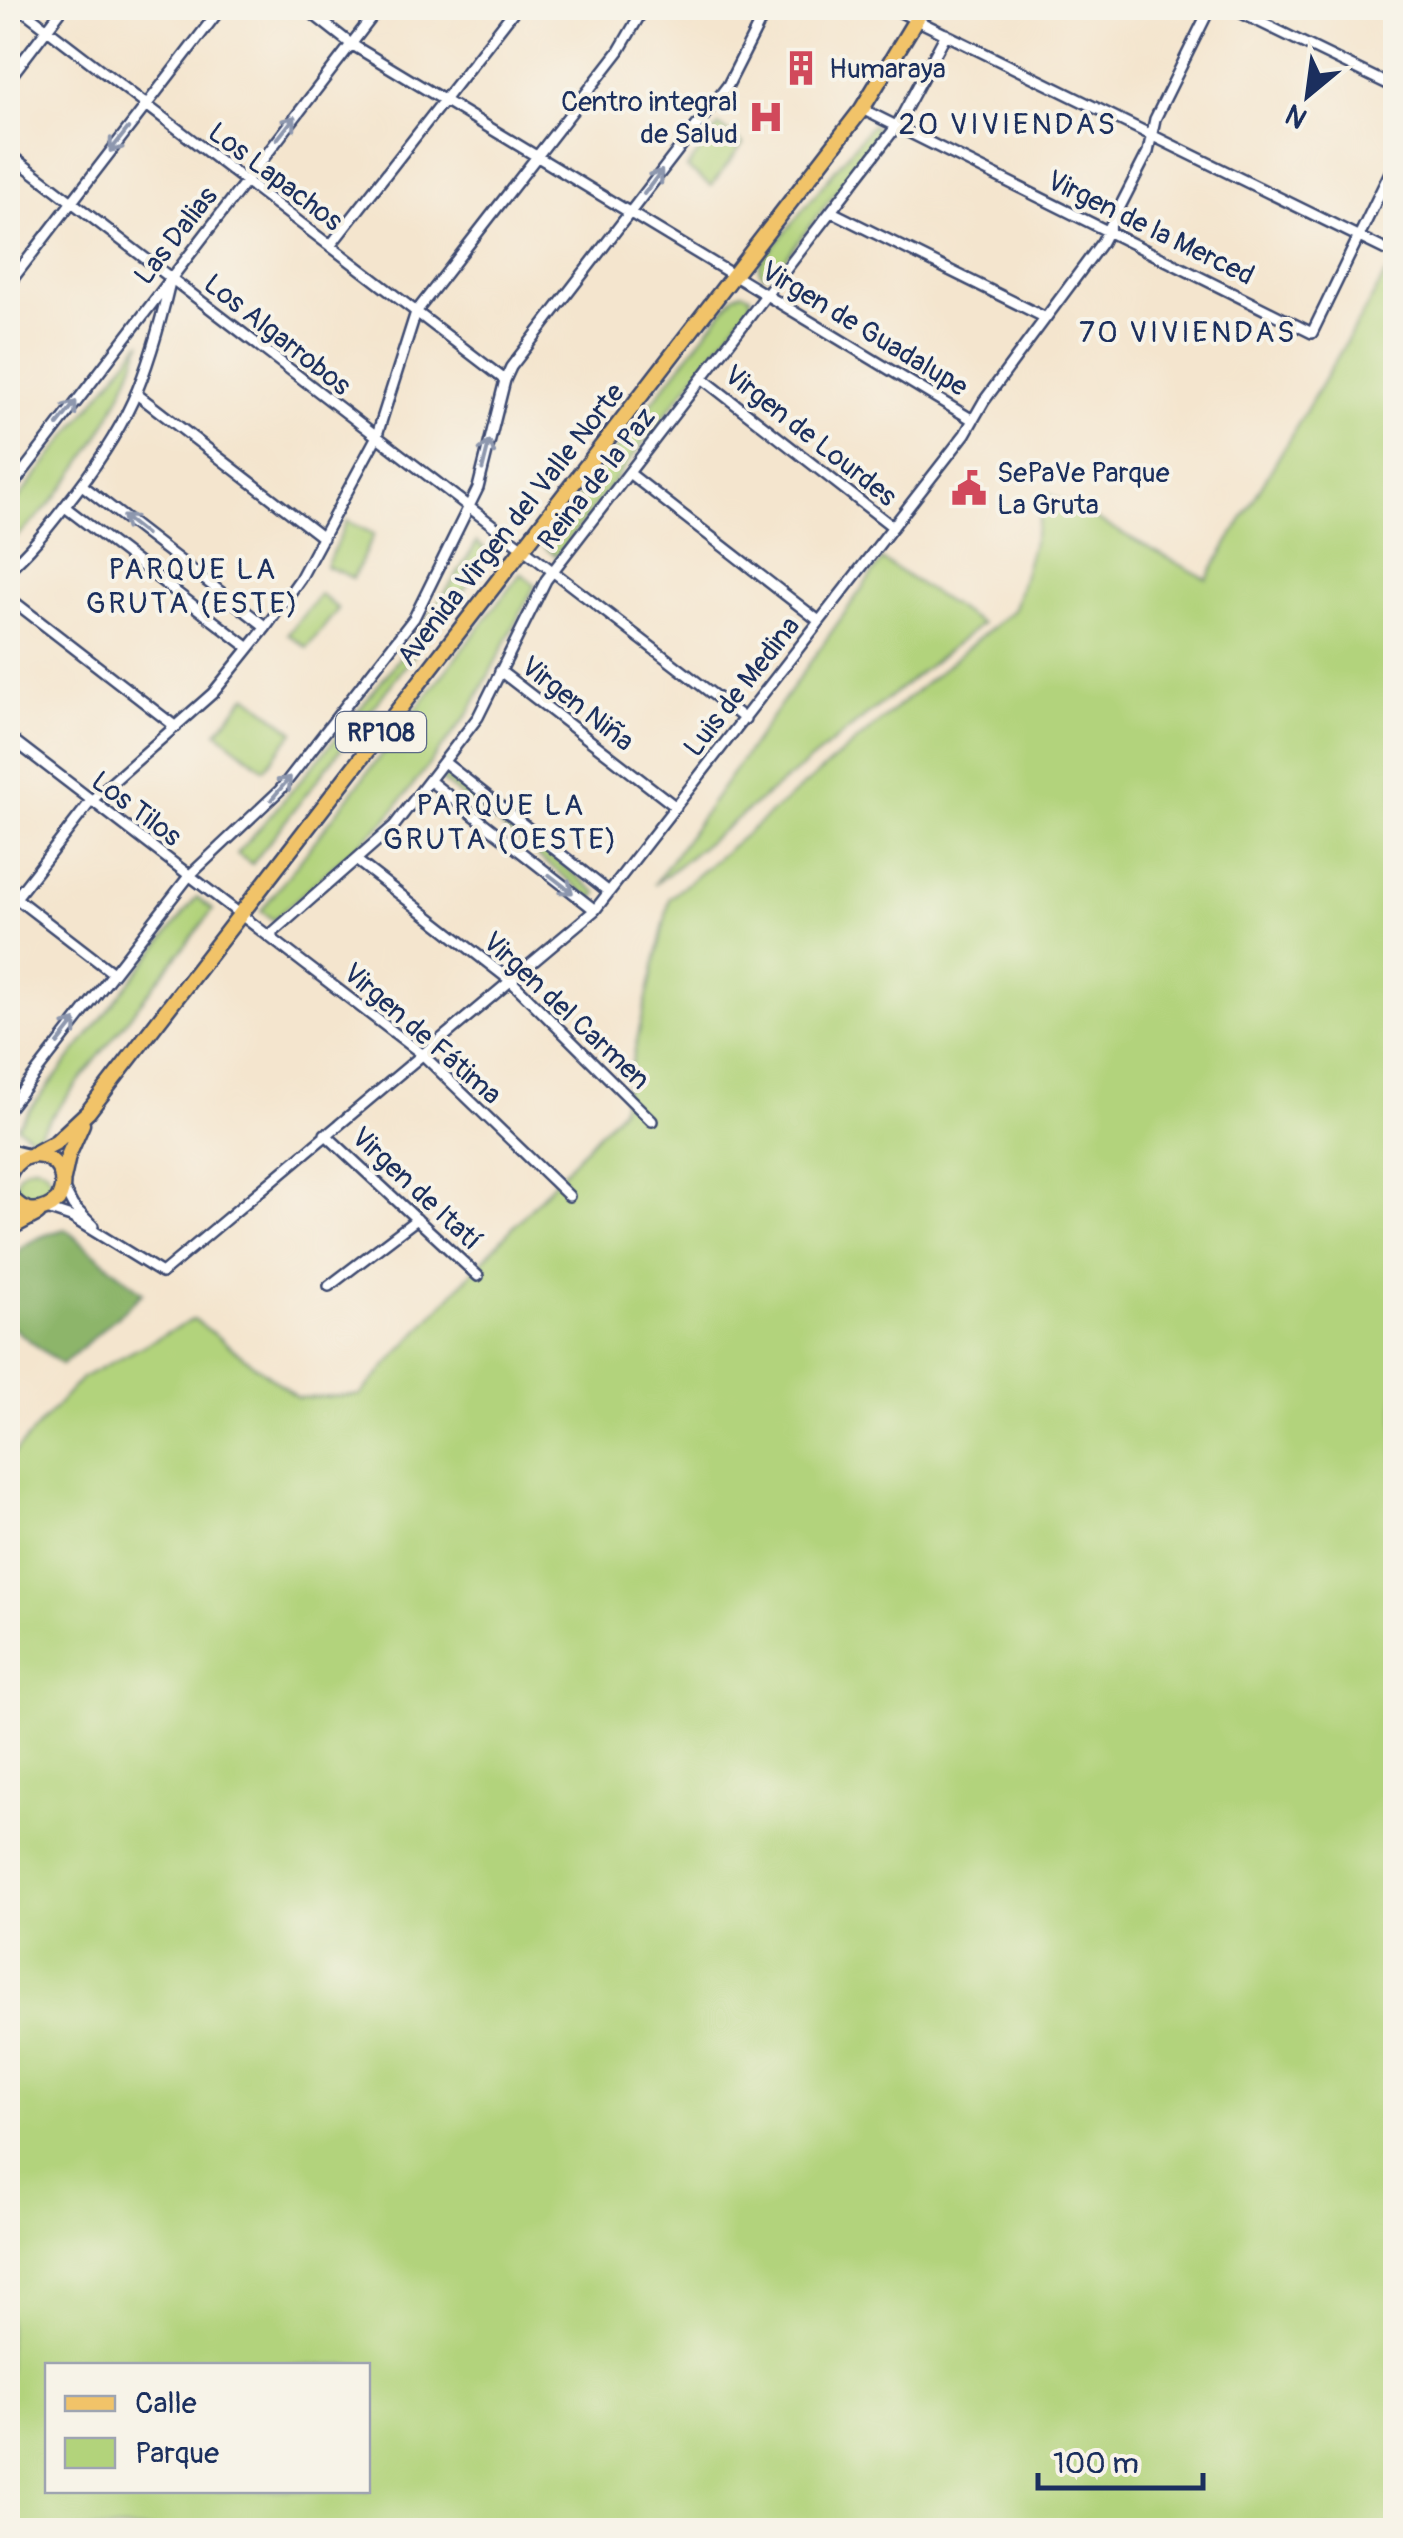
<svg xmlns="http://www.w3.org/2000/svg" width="1403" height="2538" font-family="Pangolin,sans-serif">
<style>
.green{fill:#b2d37b;stroke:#66816c;stroke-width:2.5;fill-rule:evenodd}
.forest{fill:#8db56b;stroke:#547264;stroke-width:2.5}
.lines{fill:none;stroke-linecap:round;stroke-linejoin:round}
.street-casing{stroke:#3c4a6f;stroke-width:14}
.secondary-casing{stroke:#3c4a6f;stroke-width:18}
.primary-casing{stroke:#3c4a6f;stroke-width:19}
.street{stroke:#fff;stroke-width:9}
.secondary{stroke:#f9e7c3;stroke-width:12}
.primary{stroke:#f1c369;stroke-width:14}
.oneway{stroke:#8d97ae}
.labels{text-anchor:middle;stroke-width:8;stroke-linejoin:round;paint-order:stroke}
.shield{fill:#f7f3e8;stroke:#5d6a87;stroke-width:2.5}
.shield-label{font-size:25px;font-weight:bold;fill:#1b2f5e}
.poi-label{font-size:28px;fill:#1b2f5e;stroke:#f7f3e8;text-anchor:start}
.street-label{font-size:28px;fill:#1b2f5e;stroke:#f7f3e8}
.neighbourhood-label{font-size:30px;letter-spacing:2.5px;fill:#1b2f5e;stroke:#f7f3e8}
</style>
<rect width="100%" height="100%" fill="#f7f3e8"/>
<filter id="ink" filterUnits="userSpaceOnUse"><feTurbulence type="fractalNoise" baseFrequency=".01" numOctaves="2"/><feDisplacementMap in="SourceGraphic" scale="20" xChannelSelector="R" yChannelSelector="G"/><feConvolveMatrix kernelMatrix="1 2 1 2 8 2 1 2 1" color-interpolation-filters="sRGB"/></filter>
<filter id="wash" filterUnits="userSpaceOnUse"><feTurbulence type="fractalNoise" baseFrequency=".0048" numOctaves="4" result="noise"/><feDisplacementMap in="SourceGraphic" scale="40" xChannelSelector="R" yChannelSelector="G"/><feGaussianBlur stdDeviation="2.25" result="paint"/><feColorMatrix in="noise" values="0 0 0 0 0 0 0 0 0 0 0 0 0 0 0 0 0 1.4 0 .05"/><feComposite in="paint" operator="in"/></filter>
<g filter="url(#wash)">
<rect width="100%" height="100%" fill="#f4e5ce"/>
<path class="green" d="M872,124L878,130L873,144L774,273L763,275L759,270L760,263Z
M719,125L743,144L711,186L687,168Z
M1386,274L1395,278V2530H8V1460L82,1378L194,1319L298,1398L360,1395L621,1109L670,898L1014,609L1047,493L1207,579ZM48,2366H368V2490H48Z
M742,292L750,296L751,304L556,556L542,545L735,295Z
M142,341C116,417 71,493 8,544V512Z
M347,521L374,534L353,578L326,566Z
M477,542L491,555L252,864L237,854C323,755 410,656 477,542Z
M882,560L981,624L654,885Z
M521,573L535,585L469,713L385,821L273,920L261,911Z
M320,594L338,609L307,648L288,634Z
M247,695L294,732L264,769L217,732Z
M447,775L598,893L593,899L442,781Z
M197,897L213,910L34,1139L17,1126Z
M16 1184a18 18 0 1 1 36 0a18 18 0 1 1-36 0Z"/>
<path class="forest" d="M65,1229L143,1293L62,1365L8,1324C7,1265 1,1246 65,1229Z"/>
</g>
<g filter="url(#ink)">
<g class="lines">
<defs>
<path id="street" d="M20,8L505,380
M305,8L351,44L973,420
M892,8L1396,255
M1231,8L1396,88
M8,80L63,8
M862,109L1312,333L1396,160
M8,153L745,719
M832,212L1046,318
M330,246L516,8
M8,285L221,8
M702,378L893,527
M138,395L323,538
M629,473L819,621
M82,485L266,627
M8,491L379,8
M65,507L249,648
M8,570C30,551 47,529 65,506C128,427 147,380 170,282
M8,597L176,727
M500,671L676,807
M8,736L422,1054L569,1196
M444,762L609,892
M430,781L595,910
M356,860L511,981L652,1121
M8,892L113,973
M8,908L91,801L213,693L266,627L300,579L376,438L416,312L619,51L644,8
M270,935L394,826L478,717L546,580L896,127L946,34
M8,1109L189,876L280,790L414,618L478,488L505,380L511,367L728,85L767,8
M325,1134L478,1276
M63,1187L73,1206L93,1226
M47,1209L71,1217L162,1273L595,910L965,434L984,401L1102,242L1148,152L1155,119L1210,8
M329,1286L417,1219"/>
<path id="secondary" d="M8,1151L28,1156"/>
<path id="primary" d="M32,1155L56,1142L88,1112L862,109L923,8
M8,1177C24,1135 78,1160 58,1200C39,1217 17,1213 8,1190
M63,1179L68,1156L82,1124
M8,1229L38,1213"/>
</defs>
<use href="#street" class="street-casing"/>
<use href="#secondary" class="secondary-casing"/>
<use href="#primary" class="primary-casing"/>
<use href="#street" class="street"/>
<use href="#secondary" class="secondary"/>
<use href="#primary" class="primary"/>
</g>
<defs><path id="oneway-shaft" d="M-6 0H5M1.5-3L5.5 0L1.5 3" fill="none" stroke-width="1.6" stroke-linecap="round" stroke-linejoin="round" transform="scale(2.5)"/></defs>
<g class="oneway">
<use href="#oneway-shaft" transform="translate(286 128) rotate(-52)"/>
<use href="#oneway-shaft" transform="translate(119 140) rotate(128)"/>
<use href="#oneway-shaft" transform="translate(653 182) rotate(-53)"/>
<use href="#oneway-shaft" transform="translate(67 413) rotate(-52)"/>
<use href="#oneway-shaft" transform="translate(486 455) rotate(-76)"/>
<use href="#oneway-shaft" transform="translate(134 525) rotate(-142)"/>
<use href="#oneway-shaft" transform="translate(281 788) rotate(-50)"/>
<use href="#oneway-shaft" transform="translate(561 884) rotate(38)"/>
<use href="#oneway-shaft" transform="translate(67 1032) rotate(-52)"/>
</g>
</g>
<defs>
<symbol id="building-bare" viewBox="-9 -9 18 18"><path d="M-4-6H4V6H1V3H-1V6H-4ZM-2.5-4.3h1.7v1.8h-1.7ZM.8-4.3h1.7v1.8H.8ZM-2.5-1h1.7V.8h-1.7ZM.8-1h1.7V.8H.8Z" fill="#d1495b" stroke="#f7f3e8" stroke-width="2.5" paint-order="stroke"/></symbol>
<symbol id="hospital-bare" viewBox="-9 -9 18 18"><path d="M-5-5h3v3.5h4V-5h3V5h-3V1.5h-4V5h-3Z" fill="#d1495b" stroke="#f7f3e8" stroke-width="2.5" paint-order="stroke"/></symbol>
<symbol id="civic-bare" viewBox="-9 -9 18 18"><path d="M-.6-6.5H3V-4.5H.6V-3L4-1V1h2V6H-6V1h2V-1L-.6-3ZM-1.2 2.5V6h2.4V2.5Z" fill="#d1495b" stroke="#f7f3e8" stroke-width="2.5" paint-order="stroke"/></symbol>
</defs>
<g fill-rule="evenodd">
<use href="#building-bare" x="776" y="43" width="50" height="50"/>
<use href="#hospital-bare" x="741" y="92" width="50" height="50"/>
<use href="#civic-bare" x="944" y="463" width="50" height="50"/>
</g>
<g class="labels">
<rect class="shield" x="336" y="712" width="90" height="40" rx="8"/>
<g class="shield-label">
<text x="381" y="741">RP108</text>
</g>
<g class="poi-label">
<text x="829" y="78">Humaraya</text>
<text x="738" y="111" text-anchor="end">Centro integral<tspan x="738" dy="32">de Salud</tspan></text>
<text x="997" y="482">SePaVe Parque<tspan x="997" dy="32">La Gruta</tspan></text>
</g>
<g class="street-label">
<text transform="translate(276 176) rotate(37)" y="10">Los Lapachos</text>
<text transform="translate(1151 227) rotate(26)" y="10">Virgen de la Merced</text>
<text transform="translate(175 235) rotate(-52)" y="10">Las Dalias</text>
<text transform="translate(865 328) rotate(31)" y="10">Virgen de Guadalupe</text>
<text transform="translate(278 334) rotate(38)" y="10">Los Algarrobos</text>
<text transform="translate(811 435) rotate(38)" y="10">Virgen de Lourdes</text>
<text transform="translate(596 478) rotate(-52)" y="10">Reina de la Paz</text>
<text transform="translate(510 524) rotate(-52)" y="10">Avenida Virgen del Valle Norte</text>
<text transform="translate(741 686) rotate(-52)" y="10">Luis de Medina</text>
<text transform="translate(578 703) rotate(38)" y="10">Virgen Niña</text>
<text transform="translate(137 808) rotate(37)" y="10">Los Tilos</text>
<text transform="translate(567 1010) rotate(43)" y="10">Virgen del Carmen</text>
<text transform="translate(423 1033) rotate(41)" y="10">Virgen de Fátima</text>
<text transform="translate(417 1188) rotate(43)" y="10">Virgen de Itatí</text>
</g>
<g class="neighbourhood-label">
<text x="1008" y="134">20 VIVIENDAS</text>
<text x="1188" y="342">70 VIVIENDAS</text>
<text x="193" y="579">PARQUE LA<tspan x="193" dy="34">GRUTA (ESTE)</tspan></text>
<text x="501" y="815">PARQUE LA<tspan x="501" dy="34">GRUTA (OESTE)</tspan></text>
</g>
</g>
<rect width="1403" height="2538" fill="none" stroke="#f7f3e8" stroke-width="40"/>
<rect x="45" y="2363" width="325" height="130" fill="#f7f3e8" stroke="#9fa5b1" stroke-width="2.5"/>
<rect x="65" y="2396" width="50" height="15" fill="#f1c369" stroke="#9fa5b1" stroke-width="2.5"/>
<text x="135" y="2413" font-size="30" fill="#1b2f5e">Calle</text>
<rect x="65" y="2438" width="50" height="30" fill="#b2d37b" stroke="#9fa5b1" stroke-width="2.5"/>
<text x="135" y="2463" font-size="30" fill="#1b2f5e">Parque</text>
<g transform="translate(1308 95) rotate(209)" stroke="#f7f3e8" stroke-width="8" paint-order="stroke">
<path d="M0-8L18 38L0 25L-18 38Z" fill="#1b2f5e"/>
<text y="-15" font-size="28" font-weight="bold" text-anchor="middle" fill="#1b2f5e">N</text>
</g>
<path d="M1038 2473v15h165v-15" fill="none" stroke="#1b2f5e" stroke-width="5"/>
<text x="1053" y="2473" font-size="30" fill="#1b2f5e" stroke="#f7f3e8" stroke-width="8" paint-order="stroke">100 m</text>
</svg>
